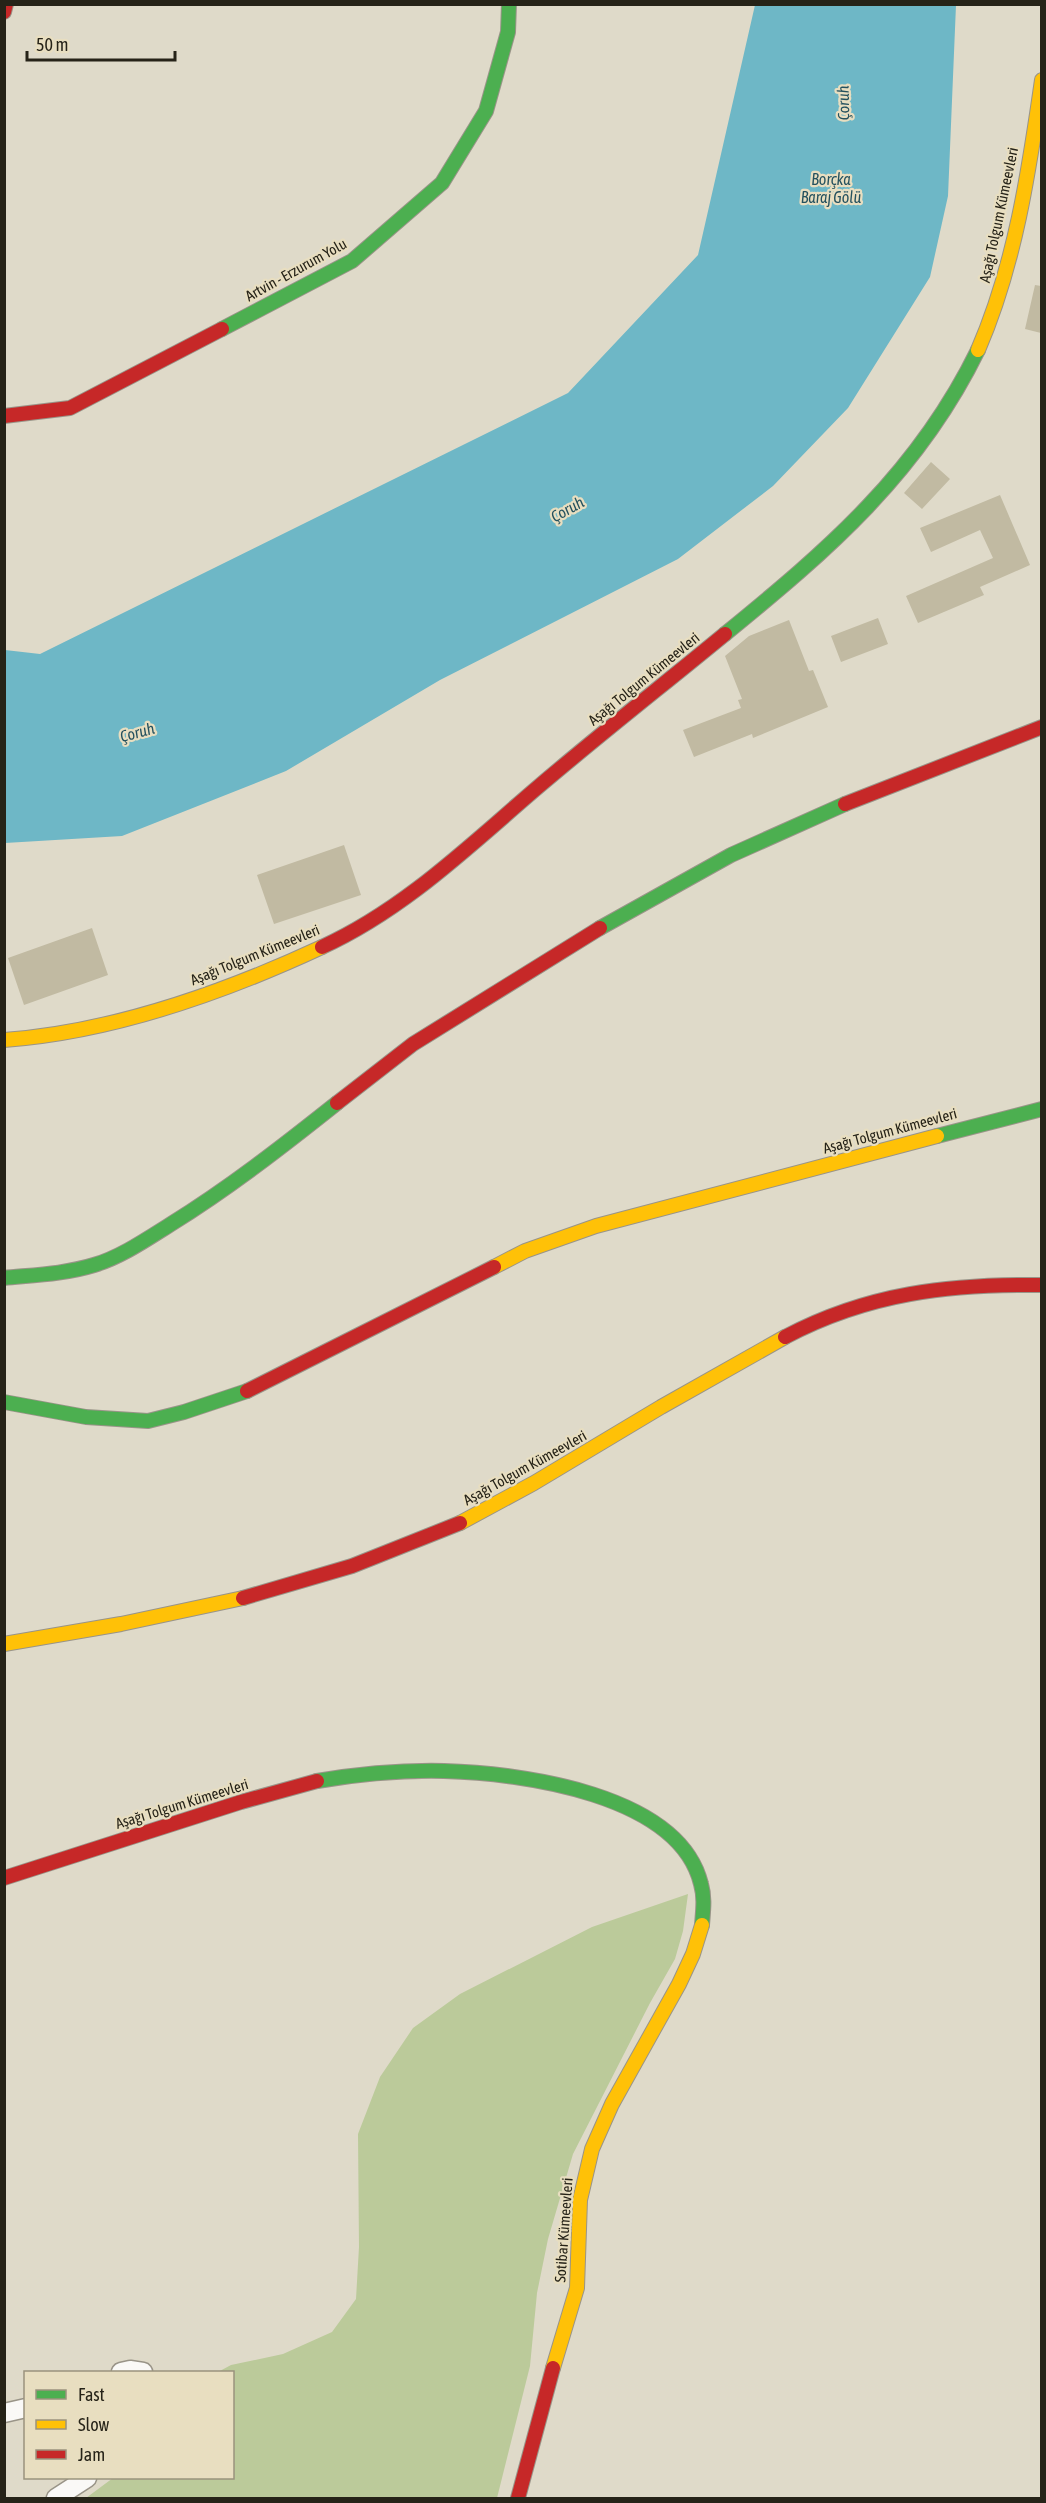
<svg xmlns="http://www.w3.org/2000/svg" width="1046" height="2503" font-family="'Asap Condensed',sans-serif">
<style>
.forest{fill:#bbca9a}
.water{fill:#6eb7c6}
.building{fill:#c1baa2}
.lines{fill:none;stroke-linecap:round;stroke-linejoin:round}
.street-casing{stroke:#999488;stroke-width:21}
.fast-casing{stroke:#999488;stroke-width:16}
.slow-casing{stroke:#999488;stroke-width:16}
.jam-casing{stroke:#999488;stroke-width:16}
.street{stroke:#faf9f7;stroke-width:18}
.fast{stroke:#4caf50;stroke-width:14}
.slow{stroke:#ffc107;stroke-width:14}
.jam{stroke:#c62828;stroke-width:14}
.labels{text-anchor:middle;stroke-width:4.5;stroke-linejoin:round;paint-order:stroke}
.street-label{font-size:15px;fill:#262318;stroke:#e8dec0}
.water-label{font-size:16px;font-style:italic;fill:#24515e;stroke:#e8dec0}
</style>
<rect width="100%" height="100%" fill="#dfdac9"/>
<path class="forest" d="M688,1894L683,1931L675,1959L650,2003L573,2154L548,2239L537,2293L530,2366L497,2498H86L113,2478H232V2372H218L231,2365L283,2354L332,2332L356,2299L359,2247L358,2134L380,2077L413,2028L460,1994L592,1927Z"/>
<path class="water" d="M755,5H956L948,196L930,277L848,408L773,486L678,559L440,680L286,771L122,836L5,843V650L40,654L568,393L698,255Z"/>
<path class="building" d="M1035,285L1041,286V333L1025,329Z
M931,462L950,479L922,509L904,493Z
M1000,495L1030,565L980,587L984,595L918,623L906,596L993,558L980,530L931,552L920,528Z
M878,618L888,644L841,662L831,636Z
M789,620L809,671L813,670L828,707L753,738L752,734L694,757L683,730L741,708L738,700L742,699L725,656L749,636Z
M344,845L361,895L274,924L257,875Z
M92,928L108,975L24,1005L8,958Z"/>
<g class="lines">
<defs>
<path id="street" d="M121,2372L130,2370L143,2372
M4,2413L26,2408
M56,2498L87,2478"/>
<path id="fast" d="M222,329L352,261L442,183L486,111L508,32L509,4
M725,634C828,550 918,473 978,350
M600,928L731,855L845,804
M937,1136L1042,1109
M4,1278C34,1275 65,1274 94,1265C121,1257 147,1239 171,1224C229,1188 283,1146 337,1103
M4,1402L86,1417L148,1421L184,1412L247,1391
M317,1781C359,1774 402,1770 444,1771C521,1773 679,1794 701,1884C705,1898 703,1911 702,1925"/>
<path id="slow" d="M978,350C1015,265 1029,171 1042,80
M4,1040C114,1032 223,993 322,947
M494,1267L525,1251L596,1226L937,1136
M460,1523L534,1483L661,1407L785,1337
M4,1644L121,1624L243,1598
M553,2368L577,2288L580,2200L592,2149L612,2104L679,1984L693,1954L702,1925"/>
<path id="jam" d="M4,12L6,4
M4,416L70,408L222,329
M845,804L1042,727
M322,947C405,909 470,845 538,787C599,735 663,685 725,634
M337,1103L413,1044L600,928
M785,1337C868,1293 949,1284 1042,1285
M247,1391L494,1267
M243,1598L352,1566L460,1523
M4,1878L241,1802L317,1781
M518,2498L553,2368"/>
</defs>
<use href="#street" class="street-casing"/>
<use href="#fast" class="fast-casing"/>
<use href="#slow" class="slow-casing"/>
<use href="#jam" class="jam-casing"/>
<use href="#street" class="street"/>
<use href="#fast" class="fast"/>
<use href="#slow" class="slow"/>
<use href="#jam" class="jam"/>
</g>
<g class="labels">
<g class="street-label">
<text transform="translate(999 215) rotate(-78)" y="5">Aşağı Tolgum Kümeevleri</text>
<text transform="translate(296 270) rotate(-29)" y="5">Artvin - Erzurum Yolu</text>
<text transform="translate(644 679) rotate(-39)" y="5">Aşağı Tolgum Kümeevleri</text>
<text transform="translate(255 955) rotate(-22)" y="5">Aşağı Tolgum Kümeevleri</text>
<text transform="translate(890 1131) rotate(-15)" y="5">Aşağı Tolgum Kümeevleri</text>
<text transform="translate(525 1468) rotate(-29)" y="5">Aşağı Tolgum Kümeevleri</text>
<text transform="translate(182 1804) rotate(-17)" y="5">Aşağı Tolgum Kümeevleri</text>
<text transform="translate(564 2230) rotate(-86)" y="5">Sotibar Kümeevleri</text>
</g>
<g class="water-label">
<text transform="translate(843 103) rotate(-91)" y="6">Çoruh</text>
<text x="831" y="185">Borçka<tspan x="831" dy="18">Baraj Gölü</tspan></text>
<text transform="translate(567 509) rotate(-29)" y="6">Çoruh</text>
<text transform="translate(137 732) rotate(-15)" y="6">Çoruh</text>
</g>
</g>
<rect width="1046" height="2503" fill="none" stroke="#262318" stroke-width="12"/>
<rect x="24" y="2371" width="210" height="108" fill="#e8dec0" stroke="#9a937d" stroke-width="1.5"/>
<rect x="36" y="2390" width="30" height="9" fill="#4caf50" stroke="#9a937d" stroke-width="1.5"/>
<text x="78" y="2401" font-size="18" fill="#262318">Fast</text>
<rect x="36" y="2420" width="30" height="9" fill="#ffc107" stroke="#9a937d" stroke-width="1.5"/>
<text x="78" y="2431" font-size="18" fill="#262318">Slow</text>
<rect x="36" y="2450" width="30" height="9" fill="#c62828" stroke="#9a937d" stroke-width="1.5"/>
<text x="78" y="2461" font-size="18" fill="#262318">Jam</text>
<path d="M27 51v9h148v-9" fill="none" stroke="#262318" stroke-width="3"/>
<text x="36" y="51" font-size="18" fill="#262318" stroke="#e8dec0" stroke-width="4.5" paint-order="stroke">50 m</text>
</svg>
